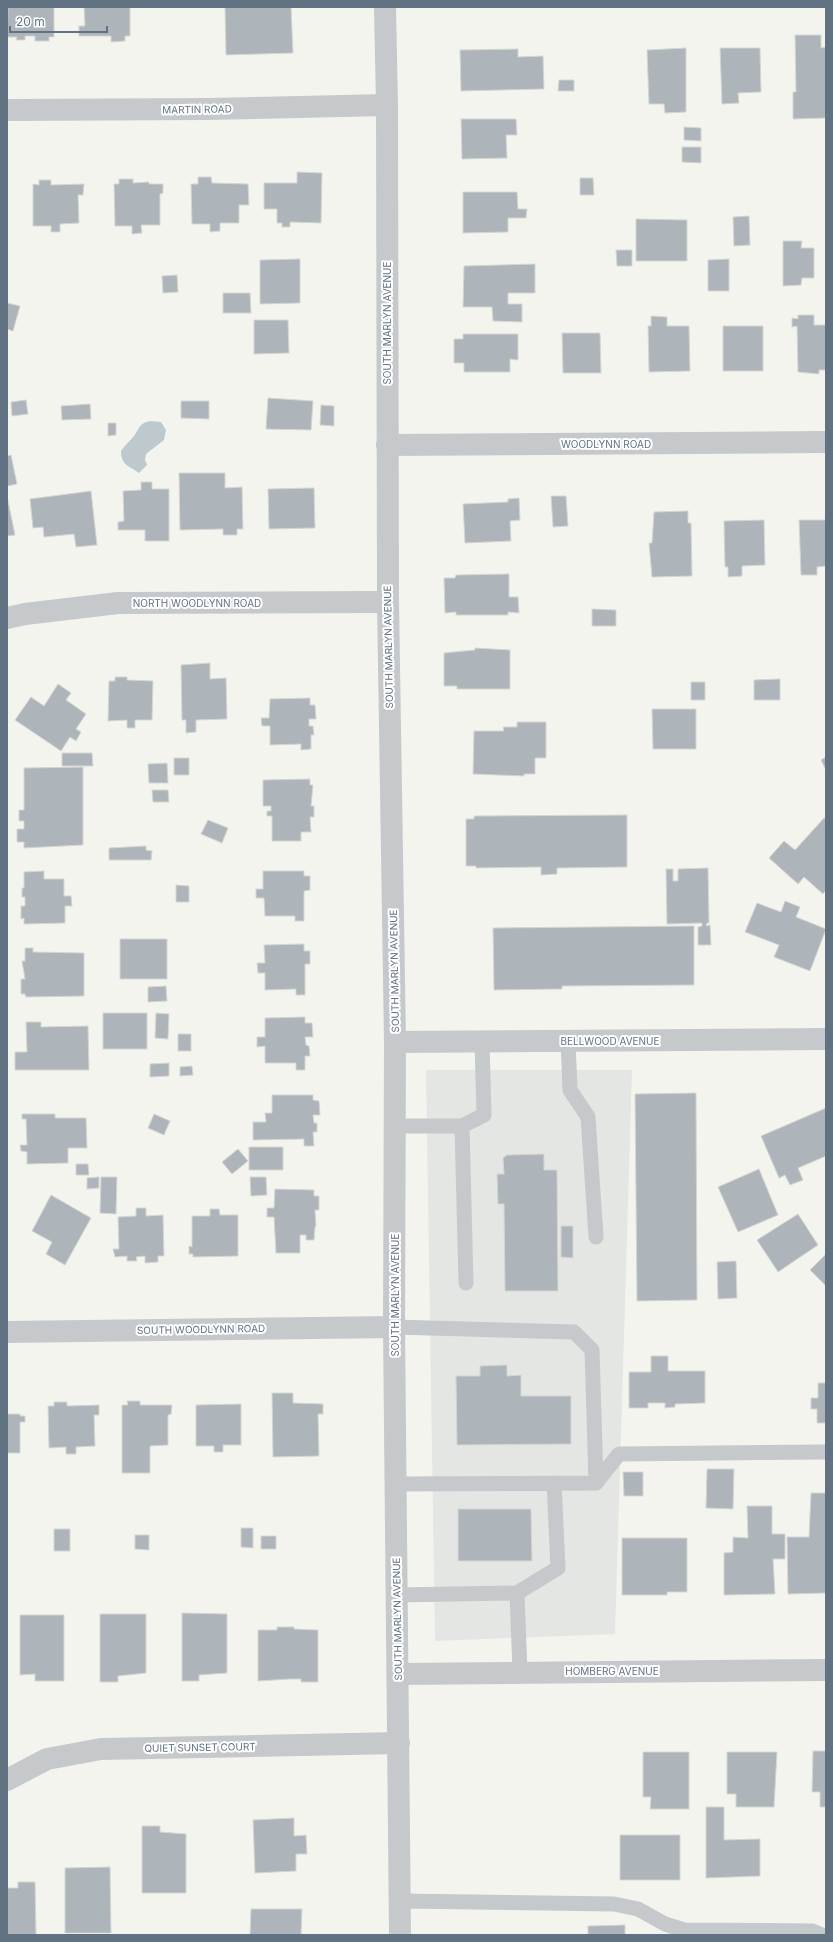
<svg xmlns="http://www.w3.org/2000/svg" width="833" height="1942" font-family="Inter,sans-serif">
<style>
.built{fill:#e4e6e3}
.water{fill:#bec9ce}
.building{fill:#aeb5ba;stroke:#d5d5d2}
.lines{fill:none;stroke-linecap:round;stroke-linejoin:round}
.service{stroke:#c6c9cc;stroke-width:15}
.minor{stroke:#c6c9cc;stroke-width:22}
.tertiary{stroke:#c6c9cc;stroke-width:22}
.labels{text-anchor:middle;stroke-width:4;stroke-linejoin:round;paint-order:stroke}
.street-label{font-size:10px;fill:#617283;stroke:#fff}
</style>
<rect width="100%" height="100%" fill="#f4f4ef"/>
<path class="built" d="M426,1070H632L615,1634L435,1641Z"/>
<path class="water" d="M150,421L161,422L166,430L164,440L146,454L145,460L147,465L139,473C129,466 121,465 121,451C125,445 130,441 134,436C139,429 139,423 150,421Z"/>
<path class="building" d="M8,7H54V37H49V41H35V36H25V40H16L17,37H7Z
M84,7H130V36H125V41L111,42V36H79V26H85Z
M225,7H291L293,53L226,55Z
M795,35H821V48L826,47V118L793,119V92H796Z
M686,48V112L665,113L664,104H649L647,50Z
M720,48H760L761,92L738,93L739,103L722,104Z
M518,49V57L543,56L544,89L461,91L460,50Z
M559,80H574V91H558Z
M461,119H516L517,135H506L507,158L462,159Z
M684,127L701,128V141L684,140Z
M682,147H701V163L682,162Z
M297,172L322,173L321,223L290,222V227H282V223H277V209H264V183H297Z
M198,177H211L212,183L248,184L249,205H239V223H220V231L210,232V224H192L191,184H198Z
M580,178H593L594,195H580Z
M119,179H133V183L149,182V184H163V193L160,194V225H141L142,233L132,234V226H115L114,184H119Z
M39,180H51V185L84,184L83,195H78L79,223L60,224V232H51V226H33V184L39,185Z
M463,192H517L518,209H527L526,218H508V232L463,233Z
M749,216L750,245L734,246L733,217Z
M636,219L687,220V261H636Z
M783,241H802L801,248H814V278H802L801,285L783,286Z
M616,250H632V266H617Z
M300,259V303L260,304V260Z
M729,259V291H708V260Z
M535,264V293H508V304H522V322L493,321L492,307H463L464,266Z
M177,275L178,292L163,293L162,276Z
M223,293H250L251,313H223Z
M7,303L20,306L13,331L7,329Z
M798,315H814V325H826V370H819V374L798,372L797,326L792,327V318L798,319Z
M651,316L667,317V326H689L690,371L649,372L648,326H651Z
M254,320H288L289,353L254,354Z
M723,326H763V371H723Z
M562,333H600L601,373H563Z
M463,334H518V360L510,359V372H464V363H454V339H463Z
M268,398L313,401L311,430L266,429Z
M26,400L28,414L12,416L11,402Z
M181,401H209V419L181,418Z
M90,404L91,419L62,420L61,406Z
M321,405L334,406V426L320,425Z
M108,423H116V435L108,436Z
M11,455L17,484L7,486V456Z
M179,473H225V488L242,487L243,529H237V535H223V529L180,530Z
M141,482H152V489H169V541H145V530H118V522L124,521L123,491L141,490Z
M314,488L315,528L269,529L268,489Z
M91,491L97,545L76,547L74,534L44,537L43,527L33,528L30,499Z
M7,496L15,535L7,536Z
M551,496H566L568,526L553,527Z
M519,498L520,520L510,521L511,541L465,543L463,504L508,502V499Z
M688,511V523H691L692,576L652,577L649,543H652L654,512Z
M764,520L765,565L742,566V576L728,577V567H725L724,521Z
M799,520H826V566L817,567V575H801Z
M509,574V597H518L519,613L508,612V615H456V612L445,613L444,578H455L456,575Z
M592,609L616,610V626H592Z
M475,648L510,650V689H457V686H444V653L475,650Z
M210,663V679L226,678L227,719L196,720V732L186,733V720H182L181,665Z
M115,677H127V680L153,681L152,720H135V728H127V720L108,721L109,681H115Z
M780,679V700H754V680Z
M691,682H705V700H691Z
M58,684L71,693L66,700L86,714L76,729L81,732L76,741L70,737L61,751L15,720L31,697L44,706Z
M310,698V705H315L316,719H309V726H313L314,735H311V749L301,750V744L270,745V726H262L261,718H269L270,699Z
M652,709H696V749H653Z
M517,722H546V758H535V774H524V776L473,774L474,731H504L503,727H517Z
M62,753H92L93,766H62Z
M826,757V770L821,760Z
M174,758H189V775H174Z
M167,763L168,783H149L148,764Z
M83,767V845L24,848V842H17V829H24V821H19V810H24V768Z
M310,779V785H313L311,806H314V817H310L311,832H301V841H272V816H267V811H271V806H263V780Z
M152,790H168L169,802H153Z
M627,815V867L557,868V874L541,875V867L476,868V866H466V819H474V816Z
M824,818L826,819V890L823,894L804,877L798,884L769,858L784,841L795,850Z
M208,820L228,828L222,843L201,834Z
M146,846V850L152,851L151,860H109V848Z
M708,868L709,923H707L706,926L710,925L711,945H698V927L702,926V923L667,924L666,869H673V881H678V869Z
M44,871V879H64V896H71L72,906H65V923L24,924V918L21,919V906H25V897H22V888H24V872Z
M263,871H304V876H310V890L304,891V921H295V916H265L264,898H256V889H263Z
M176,885L189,886V902H176Z
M785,901L800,907L796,917L826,929L810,971L774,957L779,945L745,932L757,903L781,912Z
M694,926V985L562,986V989L494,990L493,928Z
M120,939H167V979H120Z
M304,944V951H310V964H305V995H296V989L265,990V973H258L257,963H265L264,945Z
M25,948H33V952L84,953V996L26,997L25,994H21V979H25L22,961H25Z
M166,986L167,1001L148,1002V987Z
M103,1013H147V1049H103Z
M156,1013L169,1014L168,1039L155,1038Z
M305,1017V1023H312L313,1037H305L306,1045L309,1046L310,1056H305V1070H296V1063H265V1046L257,1047V1037H265V1018Z
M26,1022H41V1027L88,1026L89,1070H15V1052H27Z
M178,1034H191V1051H178Z
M169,1063V1076L150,1077V1064Z
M192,1066L193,1075L180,1076V1067Z
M696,1093L697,1300L637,1301L635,1094Z
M272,1095H313V1100L319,1101L320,1115H313L314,1123H317V1132H313L314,1146H304V1139L253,1140V1122H266L265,1113H272Z
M826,1108V1156L798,1168L803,1180L790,1185L785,1175L779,1178L761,1136Z
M22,1114H55V1118H86L87,1148H68V1163L27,1164V1152L21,1151L20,1145H27L26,1119H22Z
M154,1114L170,1121L164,1135L148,1128Z
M249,1147H283V1170H249Z
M238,1149L248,1161L232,1174L222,1162Z
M544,1154V1170H557L558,1291H505L504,1204H498L497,1174H504L503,1158L507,1155Z
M76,1164H88L89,1175H76Z
M759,1169L778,1215L738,1232L718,1187Z
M99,1177V1188L87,1189V1178Z
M101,1177H117L116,1214L100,1213Z
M250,1177H266L267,1195L251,1196Z
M275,1189L314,1190V1196H319V1210H315L316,1226L315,1227L314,1240H306V1235H300V1253H276L274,1217H267V1208H274Z
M51,1195L91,1218L65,1265L46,1254L52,1242L32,1231Z
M136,1208H146V1216L163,1215L164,1256H158V1262L145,1263V1256L136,1257L137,1261H127V1256L115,1257L113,1249H119L118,1217L136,1216Z
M210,1209H219L220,1215H238V1256L193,1257V1254H189V1246L192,1247V1216H210Z
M798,1214L818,1245L778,1272L757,1240Z
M561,1226H573V1258L561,1257Z
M826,1254V1286L810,1270Z
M736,1261L737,1298L718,1299L717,1262Z
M651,1356H668V1371H705V1403L675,1404V1407L665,1408V1403H648V1408H629V1372H651Z
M507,1365V1376L521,1375V1396H571V1444L457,1445L456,1376H480V1366Z
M818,1383H826V1423H817V1409H811V1398H818Z
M272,1393H293V1403L323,1404V1414H318L319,1456L273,1457Z
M127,1401H140V1405H172L171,1414L168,1415V1445L150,1446V1473H122V1405H128Z
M54,1402H67V1406L99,1405V1415H94L95,1446L76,1447V1454H66V1447L49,1448L48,1406H54Z
M241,1404V1445H223V1452H214V1446H196V1405Z
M7,1414H20V1416H25V1422H20V1453H7Z
M707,1469H734L733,1509L706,1508Z
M623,1472H643V1496H624Z
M811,1493H826V1593L788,1594L787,1537H809Z
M747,1506H772V1534H785V1559H773L775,1594L724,1595V1553L733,1552V1537L748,1538Z
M458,1509H531L532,1561H458Z
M241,1528H253V1548L241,1547Z
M54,1529H70V1551H54Z
M135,1535H149V1550L135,1549Z
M261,1536H276V1549H261Z
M622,1538H687V1592H667V1595H622Z
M182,1613L227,1614V1673L199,1675V1681H182Z
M100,1614H146V1673L118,1676V1682H100Z
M20,1615H64V1681H35V1674L20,1675Z
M277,1627H294V1629L318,1630V1682H301V1679H290L258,1681V1630H277Z
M813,1751H826V1807H820V1792H812Z
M643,1752H689V1809H650L651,1797H643Z
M727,1752H777L774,1807H736V1794H727Z
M706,1807H724V1840L760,1839V1876L706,1878Z
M294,1818V1836L306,1835L307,1854H296V1871L255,1873L253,1820Z
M142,1826H160V1832L186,1834V1893H142Z
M620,1835H680V1880H620Z
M110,1867L111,1933H65V1868Z
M18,1882H35L36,1935H7V1888H18Z
M251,1909H302L301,1935H250Z
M625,1925V1935H588V1926Z"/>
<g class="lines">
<path class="service" d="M568,1041L570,1090L588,1117L596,1237
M394,1126H462L484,1115L482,1042
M462,1126L466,1283
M394,1327L574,1332L592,1350L596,1483
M396,1484L596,1483L619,1454L826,1452
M517,1593L558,1568L554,1483
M397,1595L517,1593L520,1672
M400,1901L614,1904L638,1909L665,1924L684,1930L813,1931L822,1935"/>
<path class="minor" d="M7,110L207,109L387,105
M387,445L826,442
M7,618L25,614L118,603L388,602
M395,1042L826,1039
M7,1332L394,1327
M398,1674L826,1670
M7,1780L47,1759L101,1749L399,1743"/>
<path class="tertiary" d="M385,7L387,105L388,602L395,1042L394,1327L400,1935"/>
</g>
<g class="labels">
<g class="street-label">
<text transform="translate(197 109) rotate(-1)" y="4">MARTIN ROAD</text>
<text transform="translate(387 323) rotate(-90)" y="4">SOUTH MARLYN AVENUE</text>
<text x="606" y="448">WOODLYNN ROAD</text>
<text x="197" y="607">NORTH WOODLYNN ROAD</text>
<text transform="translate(388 647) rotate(-91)" y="4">SOUTH MARLYN AVENUE</text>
<text transform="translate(394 971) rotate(-91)" y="4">SOUTH MARLYN AVENUE</text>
<text x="610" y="1045">BELLWOOD AVENUE</text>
<text transform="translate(395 1295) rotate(-90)" y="4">SOUTH MARLYN AVENUE</text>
<text transform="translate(201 1329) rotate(-1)" y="4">SOUTH WOODLYNN ROAD</text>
<text transform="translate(397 1619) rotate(-91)" y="4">SOUTH MARLYN AVENUE</text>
<text x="612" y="1675">HOMBERG AVENUE</text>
<text transform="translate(200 1747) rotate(-1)" y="4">QUIET SUNSET COURT</text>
</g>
</g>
<rect width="833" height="1942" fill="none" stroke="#617283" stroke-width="16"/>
<path d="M10 26v6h97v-6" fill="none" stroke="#617283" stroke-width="2"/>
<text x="16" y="26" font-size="12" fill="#617283" stroke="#ffffff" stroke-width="3" paint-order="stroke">20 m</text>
</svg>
